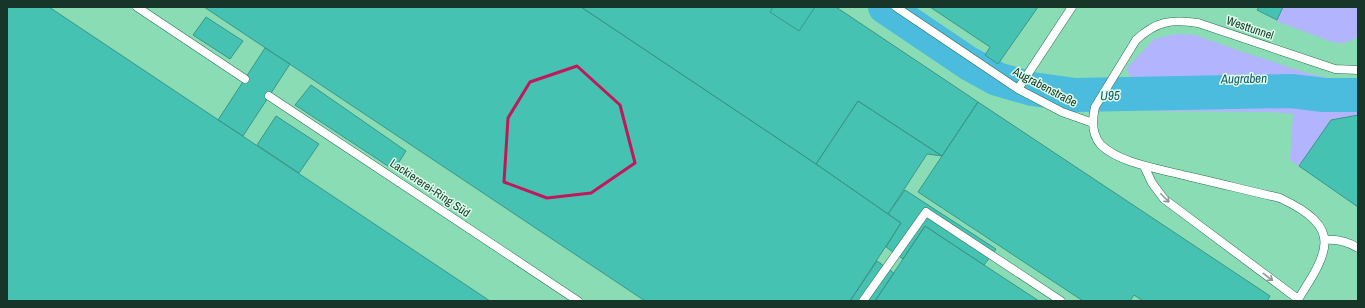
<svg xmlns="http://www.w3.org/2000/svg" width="1365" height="308" font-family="'Archivo Narrow',sans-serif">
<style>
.built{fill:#8adcb5}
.green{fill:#b2b4fe}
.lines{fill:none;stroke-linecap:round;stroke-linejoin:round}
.stream{stroke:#4bbbde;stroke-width:5.5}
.river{stroke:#4bbbde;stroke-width:34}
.building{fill:#45c2b1;stroke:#3b9689}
.service-casing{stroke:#297253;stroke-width:9}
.service{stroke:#fff;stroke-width:8}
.oneway{stroke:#8b9a94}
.marked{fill:none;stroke:#c2185b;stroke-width:3;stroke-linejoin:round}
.labels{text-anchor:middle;stroke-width:3;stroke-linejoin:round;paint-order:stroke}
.street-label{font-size:12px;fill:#173528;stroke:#dcffec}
.water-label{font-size:13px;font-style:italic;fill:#155466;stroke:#dcffec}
</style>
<rect width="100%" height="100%" fill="#9ee7c3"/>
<path class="built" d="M7,7H1358V301H7Z"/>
<path class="green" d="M1282,7H1358V36C1350,43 1343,44 1332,42L1276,21Z
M1176,34L1195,35C1220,44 1245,53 1271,61C1299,71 1328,81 1358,81V115L1331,120L1299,166L1290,160L1293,114L1272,112L1151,111L1126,69L1154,39Z"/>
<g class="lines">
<path class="stream" d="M1130,94L1251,88L1291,89L1324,95H1358"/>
<path class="river" d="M885,7L968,63L997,79L1032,89L1075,95L1291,91L1324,95H1358"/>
</g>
<path class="building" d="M7,7H49L490,301H7Z
M204,7H581L816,164L901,223L850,301H645Z
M581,7H836L978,102L942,156L858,101L816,164Z
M773,7H815L799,31L770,12Z
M930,7H1038L998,64L985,55L990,47Z
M1259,7H1283L1277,20L1257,10Z
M206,17L243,41L230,59L193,35Z
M265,48L290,64L243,136L218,120Z
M311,85L406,151L394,170L295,105Z
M858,101L942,156L927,154L888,214L816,164Z
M978,102L1270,296L1267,301H1143L1134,295L1130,301H1083L918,192Z
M1358,115V207L1299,166L1331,120Z
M276,116L319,144L299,173L257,145Z
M905,190L996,249L984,265L925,226L903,259L886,247L901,223L888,214Z
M925,226L984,265L1039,301H875Z
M877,261L894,273L875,301H850Z"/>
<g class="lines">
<defs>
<path id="service" d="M137,7L245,79
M896,7L1018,89L1062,112L1093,123
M1018,89L1072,7
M269,96L578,301
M1144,166L1152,183L1164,199L1298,299
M1325,240C1337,239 1347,241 1358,248
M863,301L926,212L1061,301
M1297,301C1329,251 1344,228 1280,198C1249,191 1218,183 1187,176C1161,169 1121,164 1101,145C1092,135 1092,120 1095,107L1136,40C1156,21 1172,19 1198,23L1335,69L1358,70"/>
</defs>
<use href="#service" class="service-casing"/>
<use href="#service" class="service"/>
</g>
<defs><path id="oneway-shaft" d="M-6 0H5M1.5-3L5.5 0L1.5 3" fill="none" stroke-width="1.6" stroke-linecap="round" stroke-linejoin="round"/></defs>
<g class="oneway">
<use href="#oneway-shaft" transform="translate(1165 198) rotate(45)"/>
<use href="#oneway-shaft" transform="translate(1268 277) rotate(37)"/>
</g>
<path class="marked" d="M577,66L620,105L635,163L591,193L547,198L504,182L508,118L530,82Z"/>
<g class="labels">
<g class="street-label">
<text transform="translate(1250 28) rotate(19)" y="4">Westtunnel</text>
<text transform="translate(1045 87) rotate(28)" y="4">Augrabenstraße</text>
<text transform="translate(430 188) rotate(34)" y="4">Lackiererei-Ring Süd</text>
</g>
<g class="water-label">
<text transform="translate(1244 78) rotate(-1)" y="5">Augraben</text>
<text transform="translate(1110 95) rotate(-1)" y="5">U95</text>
</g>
</g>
<rect width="1365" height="308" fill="none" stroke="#173528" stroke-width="16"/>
</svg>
